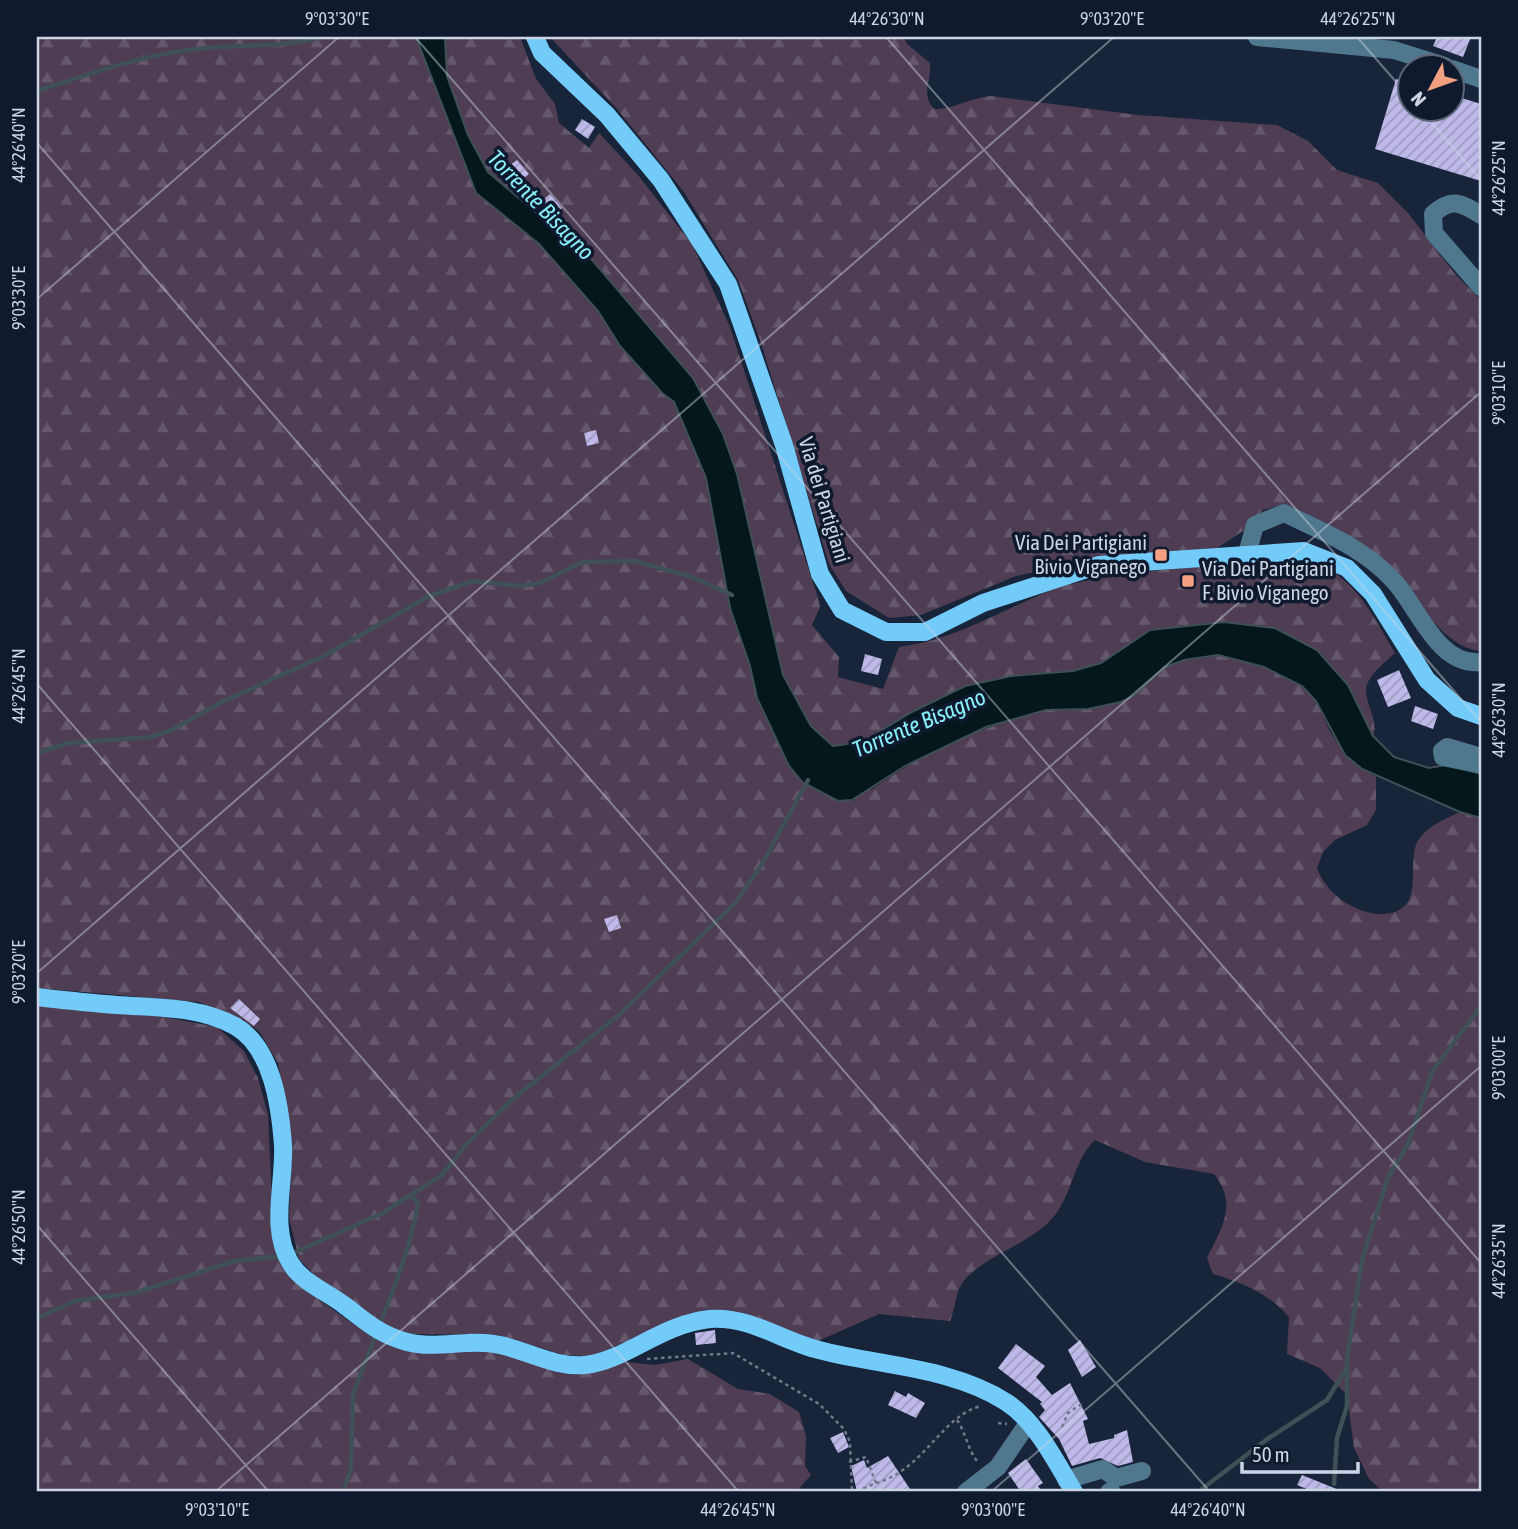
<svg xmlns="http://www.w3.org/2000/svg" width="1518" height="1529" font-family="'Asap Condensed',sans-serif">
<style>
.forest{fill:url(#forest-firs)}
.water{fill:#04171a;stroke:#405057;stroke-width:2}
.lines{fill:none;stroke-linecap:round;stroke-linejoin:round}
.stream{stroke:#405057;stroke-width:4.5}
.building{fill:url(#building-hatch)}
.path{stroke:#6f798b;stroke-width:2.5;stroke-dasharray:3.5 3.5;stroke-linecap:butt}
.minor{stroke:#4f778d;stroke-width:18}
.major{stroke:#73cbfa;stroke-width:18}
.ticks{fill:none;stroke:#cdd5e4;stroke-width:2;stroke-opacity:0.45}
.poi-dot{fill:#f2a081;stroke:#0f1a2f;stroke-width:2.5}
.labels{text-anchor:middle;stroke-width:7;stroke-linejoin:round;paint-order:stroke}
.street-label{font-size:21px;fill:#cdd5e4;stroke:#0f1a2f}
.poi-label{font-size:21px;fill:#cdd5e4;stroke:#0f1a2f;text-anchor:end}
.water-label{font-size:23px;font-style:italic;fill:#89effb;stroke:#0f1a2f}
.neatline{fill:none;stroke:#cdd5e4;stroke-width:2.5}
.ticks-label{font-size:18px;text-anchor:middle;fill:#cdd5e4}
</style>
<defs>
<pattern id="forest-firs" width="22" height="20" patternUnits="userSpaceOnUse" patternTransform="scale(1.75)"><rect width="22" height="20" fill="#4e3d53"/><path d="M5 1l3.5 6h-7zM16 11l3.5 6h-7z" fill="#66586c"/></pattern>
<pattern id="building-hatch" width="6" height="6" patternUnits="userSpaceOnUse" patternTransform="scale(1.75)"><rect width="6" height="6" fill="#beb9e9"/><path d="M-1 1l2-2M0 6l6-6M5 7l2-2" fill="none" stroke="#9e9bc0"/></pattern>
</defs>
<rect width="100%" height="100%" fill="#182439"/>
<path class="forest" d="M37,37H416L476,193L539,244L598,311L620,346L662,393L674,402L706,478L757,698L789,766L871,790C923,753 981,726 1044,711C1074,704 1102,711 1132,696C1145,690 1152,675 1164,667C1177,659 1200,656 1215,655C1238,654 1281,672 1300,685C1320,697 1322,720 1334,738C1344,754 1360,768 1376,777V810L1367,825L1335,840L1323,852L1317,868C1324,887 1339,901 1358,909C1371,914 1381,916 1395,912C1425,901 1405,859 1419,839C1429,825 1445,819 1460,812L1481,818V1492L1382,1491L1369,1479L1354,1448L1347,1395L1320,1368L1287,1354L1289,1317C1268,1293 1243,1283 1213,1274L1207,1258C1222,1227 1238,1204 1214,1174L1145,1162L1095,1140C1074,1160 1073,1191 1055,1215C1033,1244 977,1258 961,1285C955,1295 955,1310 950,1321L879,1314L818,1341L742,1314L675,1321L600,1353L584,1356L564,1355L498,1335L413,1334L384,1326L348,1297L316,1277L299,1259L289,1218L292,1145L278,1063L259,1031L237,1017L199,1002L37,988Z
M445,37H520L536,79L555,104L559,123L589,148L599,133L638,175L692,244L730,327L818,598L820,607L812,625L839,657L838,677L883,689L899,647C954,641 1005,608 1057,588C1096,574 1291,553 1325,568C1360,584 1376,622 1395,653C1387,661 1373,671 1368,682C1360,699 1380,718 1373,737L1348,685L1150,630L1101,663L1073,671L1011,676L965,686L912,712L862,742L833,746L811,726L783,675L737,474L723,434L693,378L593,261L488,172L468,135L447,76Z
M550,37H904L907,44L930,63C932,81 920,93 934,109C955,109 969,98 991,96L1138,115L1277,125L1308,141L1337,170L1378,183L1408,213L1456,275L1481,300V651C1438,648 1410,582 1379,557C1350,534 1318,519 1285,504L1263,510L1243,531L1217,548L1090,561L1016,576L921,615L889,618L846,591L829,564L761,343L738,280L684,192L617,109Z
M37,1005L148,1014L217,1027L244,1051L258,1078L268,1115L274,1243L301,1287L373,1338L397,1347L494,1350L584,1374L618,1361L655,1365L688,1359L738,1389L770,1394L799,1412L806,1436L805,1466L811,1475L796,1492H37Z"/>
<path class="water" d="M416,37H445L447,76L468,135L488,172L593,261L693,378L723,434L737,474L783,675L811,726L833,746L862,742L912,712L965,686L1011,676L1073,671L1101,663L1150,630L1224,622L1275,628L1317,650L1348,685L1373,736L1394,757L1429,768L1451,764L1481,774V818L1460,812L1362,769L1345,755L1316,701L1302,686L1264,667L1218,655L1184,660L1165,667L1134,696L1121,702L1088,709L1046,710L986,727L905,766L852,800L838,801L802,782L789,766L757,698L750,666L730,608L706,478L674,402L662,393L620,346L598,311L539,244L476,193Z"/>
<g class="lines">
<path class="stream" d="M37,91C88,74 140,56 194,49C237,44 280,48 323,37
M37,753L69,743L151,737L170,731L222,702L324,656L427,597L473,581L521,586L540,583L583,562L635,561L692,577L732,595
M291,1254L383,1213L442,1175L467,1144L515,1097L618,1016L735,903L761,866L808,780
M37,1318L75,1301L134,1293L235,1261L282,1256
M379,1326C395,1286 410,1247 418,1205L412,1195
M1334,1484L1337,1438L1347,1406V1358L1362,1261L1387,1180L1408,1144L1433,1070L1481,1006
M343,1492L351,1469L353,1394L376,1334
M1198,1492L1266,1440L1327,1400L1346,1369"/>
</g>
<path class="building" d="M1437,37H1471L1463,57L1433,46Z
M1396,79L1410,83V108H1452V95L1481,104V181L1375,149Z
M582,119L595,127L588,139L575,130Z
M517,160L529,174L517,184L505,169Z
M550,194L562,208L551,218L539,203Z
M596,430L599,443L587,446L584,433Z
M865,654L882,659L878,675L861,671Z
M1399,670L1411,698L1388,707L1377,680Z
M1415,706L1438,714L1433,729L1411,721Z
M617,915L621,928L609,932L604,919Z
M239,999L260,1019L254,1026L230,1008Z
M715,1330L716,1343L696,1345L695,1333Z
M1080,1340L1096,1367L1082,1377L1068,1350Z
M1016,1344L1045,1366L1036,1377L1052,1395L1070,1383L1088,1419L1083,1421L1089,1444L1114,1438V1435L1127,1430L1133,1462L1118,1466L1100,1458L1072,1466L1059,1439L1039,1417L1045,1410L1040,1404L1042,1402L998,1368Z
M895,1391L906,1397L908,1393L925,1403L916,1418L888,1405Z
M843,1432L849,1447L838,1453L830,1438Z
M888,1456L912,1492H857L851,1466L864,1460L867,1468Z
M1026,1459L1043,1483L1038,1486L1042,1492H1021L1008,1473Z
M1302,1475L1344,1492H1314L1297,1485Z"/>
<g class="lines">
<path class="path" d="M647,1359L733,1353L819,1404L844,1429L850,1442L852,1492
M957,1420C966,1433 968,1451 978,1462
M998,1423L1007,1424
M1062,1427L1068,1413L1083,1403
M849,1462L866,1457L876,1483L855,1492
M876,1483C924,1470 941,1416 981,1406"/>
<path class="minor" d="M1257,37L1394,50L1445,66
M1452,69L1481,79
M1481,215C1461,203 1452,197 1433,214L1434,233L1481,287
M1247,554L1255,525L1284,513C1323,532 1364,548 1394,581C1418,607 1438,667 1481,662
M1481,757L1447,747L1442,751L1443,757L1481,765
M1066,1480L1103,1469L1116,1478L1142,1471
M966,1492L998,1467L1028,1423
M1109,1492L1111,1491"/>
<path class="major" d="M535,37L542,53L607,115L661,180L728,284L784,445L820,574L842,610L886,632H925L983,603L1099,565L1304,551L1347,568L1373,594L1427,680L1458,708L1481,716
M37,997C63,1000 90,1003 117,1005C157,1008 198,1006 235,1026C272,1047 280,1105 283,1145C285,1183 269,1229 291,1264C303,1283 327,1292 344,1305C367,1322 378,1334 407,1342C436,1350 470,1338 500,1345C528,1351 556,1368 585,1365C625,1361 661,1324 710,1319C750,1316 782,1341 819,1350C879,1366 952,1367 1006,1402C1036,1421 1056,1462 1074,1492"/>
</g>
<path class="ticks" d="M415,37L1481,1263M886,37L1481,722M1357,37L1410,98M1419,108L1481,180M37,143L1210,1492M37,299L339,37M37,684L739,1492M37,973L1114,37M37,1225L269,1492M215,1492L1481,392M991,1492L1481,1066"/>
<g class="poi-dot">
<rect x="1154" y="548" width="14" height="14" rx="3.5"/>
<rect x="1181" y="574" width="14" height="14" rx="3.5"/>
</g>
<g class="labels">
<g class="street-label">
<text transform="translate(824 500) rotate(73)" y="7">Via dei Partigiani</text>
</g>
<g class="poi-label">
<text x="1147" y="550">Via Dei Partigiani<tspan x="1147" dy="24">Bivio Viganego</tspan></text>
<text x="1202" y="576" text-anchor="start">Via Dei Partigiani<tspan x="1202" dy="24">F. Bivio Viganego</tspan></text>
</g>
<g class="water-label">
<text transform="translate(541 205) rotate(46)" y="8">Torrente Bisagno</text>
<text transform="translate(919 723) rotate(-23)" y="8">Torrente Bisagno</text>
</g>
</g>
<rect width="1518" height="1529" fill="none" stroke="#0f1a2f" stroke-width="77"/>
<g transform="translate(1431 88) rotate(229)"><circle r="33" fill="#0f1a2f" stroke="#5b6577" stroke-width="2"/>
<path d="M0-5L12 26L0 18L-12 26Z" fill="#f2a081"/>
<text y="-10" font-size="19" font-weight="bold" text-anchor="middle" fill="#cdd5e4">N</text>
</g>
<path d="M1242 1462v10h116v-10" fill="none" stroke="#cdd5e4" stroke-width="3.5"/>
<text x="1252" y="1462" font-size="21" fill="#cdd5e4" stroke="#0f1a2f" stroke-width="5" paint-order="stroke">50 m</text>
<rect x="38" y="38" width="1442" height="1452" class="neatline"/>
<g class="ticks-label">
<text x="337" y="25">9°03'30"E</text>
<text x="887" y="25">44°26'30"N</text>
<text x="1112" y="25">9°03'20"E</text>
<text x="1358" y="25">44°26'25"N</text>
<text transform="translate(19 145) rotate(-90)" y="6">44°26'40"N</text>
<text transform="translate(1499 178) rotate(-90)" y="6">44°26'25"N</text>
<text transform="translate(19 298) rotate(-90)" y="6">9°03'30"E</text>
<text transform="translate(1499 393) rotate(-90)" y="6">9°03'10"E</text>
<text transform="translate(19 686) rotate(-90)" y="6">44°26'45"N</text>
<text transform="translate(1499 720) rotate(-90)" y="6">44°26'30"N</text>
<text transform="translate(19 972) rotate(-90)" y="6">9°03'20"E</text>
<text transform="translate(1499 1068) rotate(-90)" y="6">9°03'00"E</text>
<text transform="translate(19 1227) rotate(-90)" y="6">44°26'50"N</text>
<text transform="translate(1499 1261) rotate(-90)" y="6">44°26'35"N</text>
<text x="217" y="1516">9°03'10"E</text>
<text x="738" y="1516">44°26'45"N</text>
<text x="993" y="1516">9°03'00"E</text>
<text x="1208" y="1516">44°26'40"N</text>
</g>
</svg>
